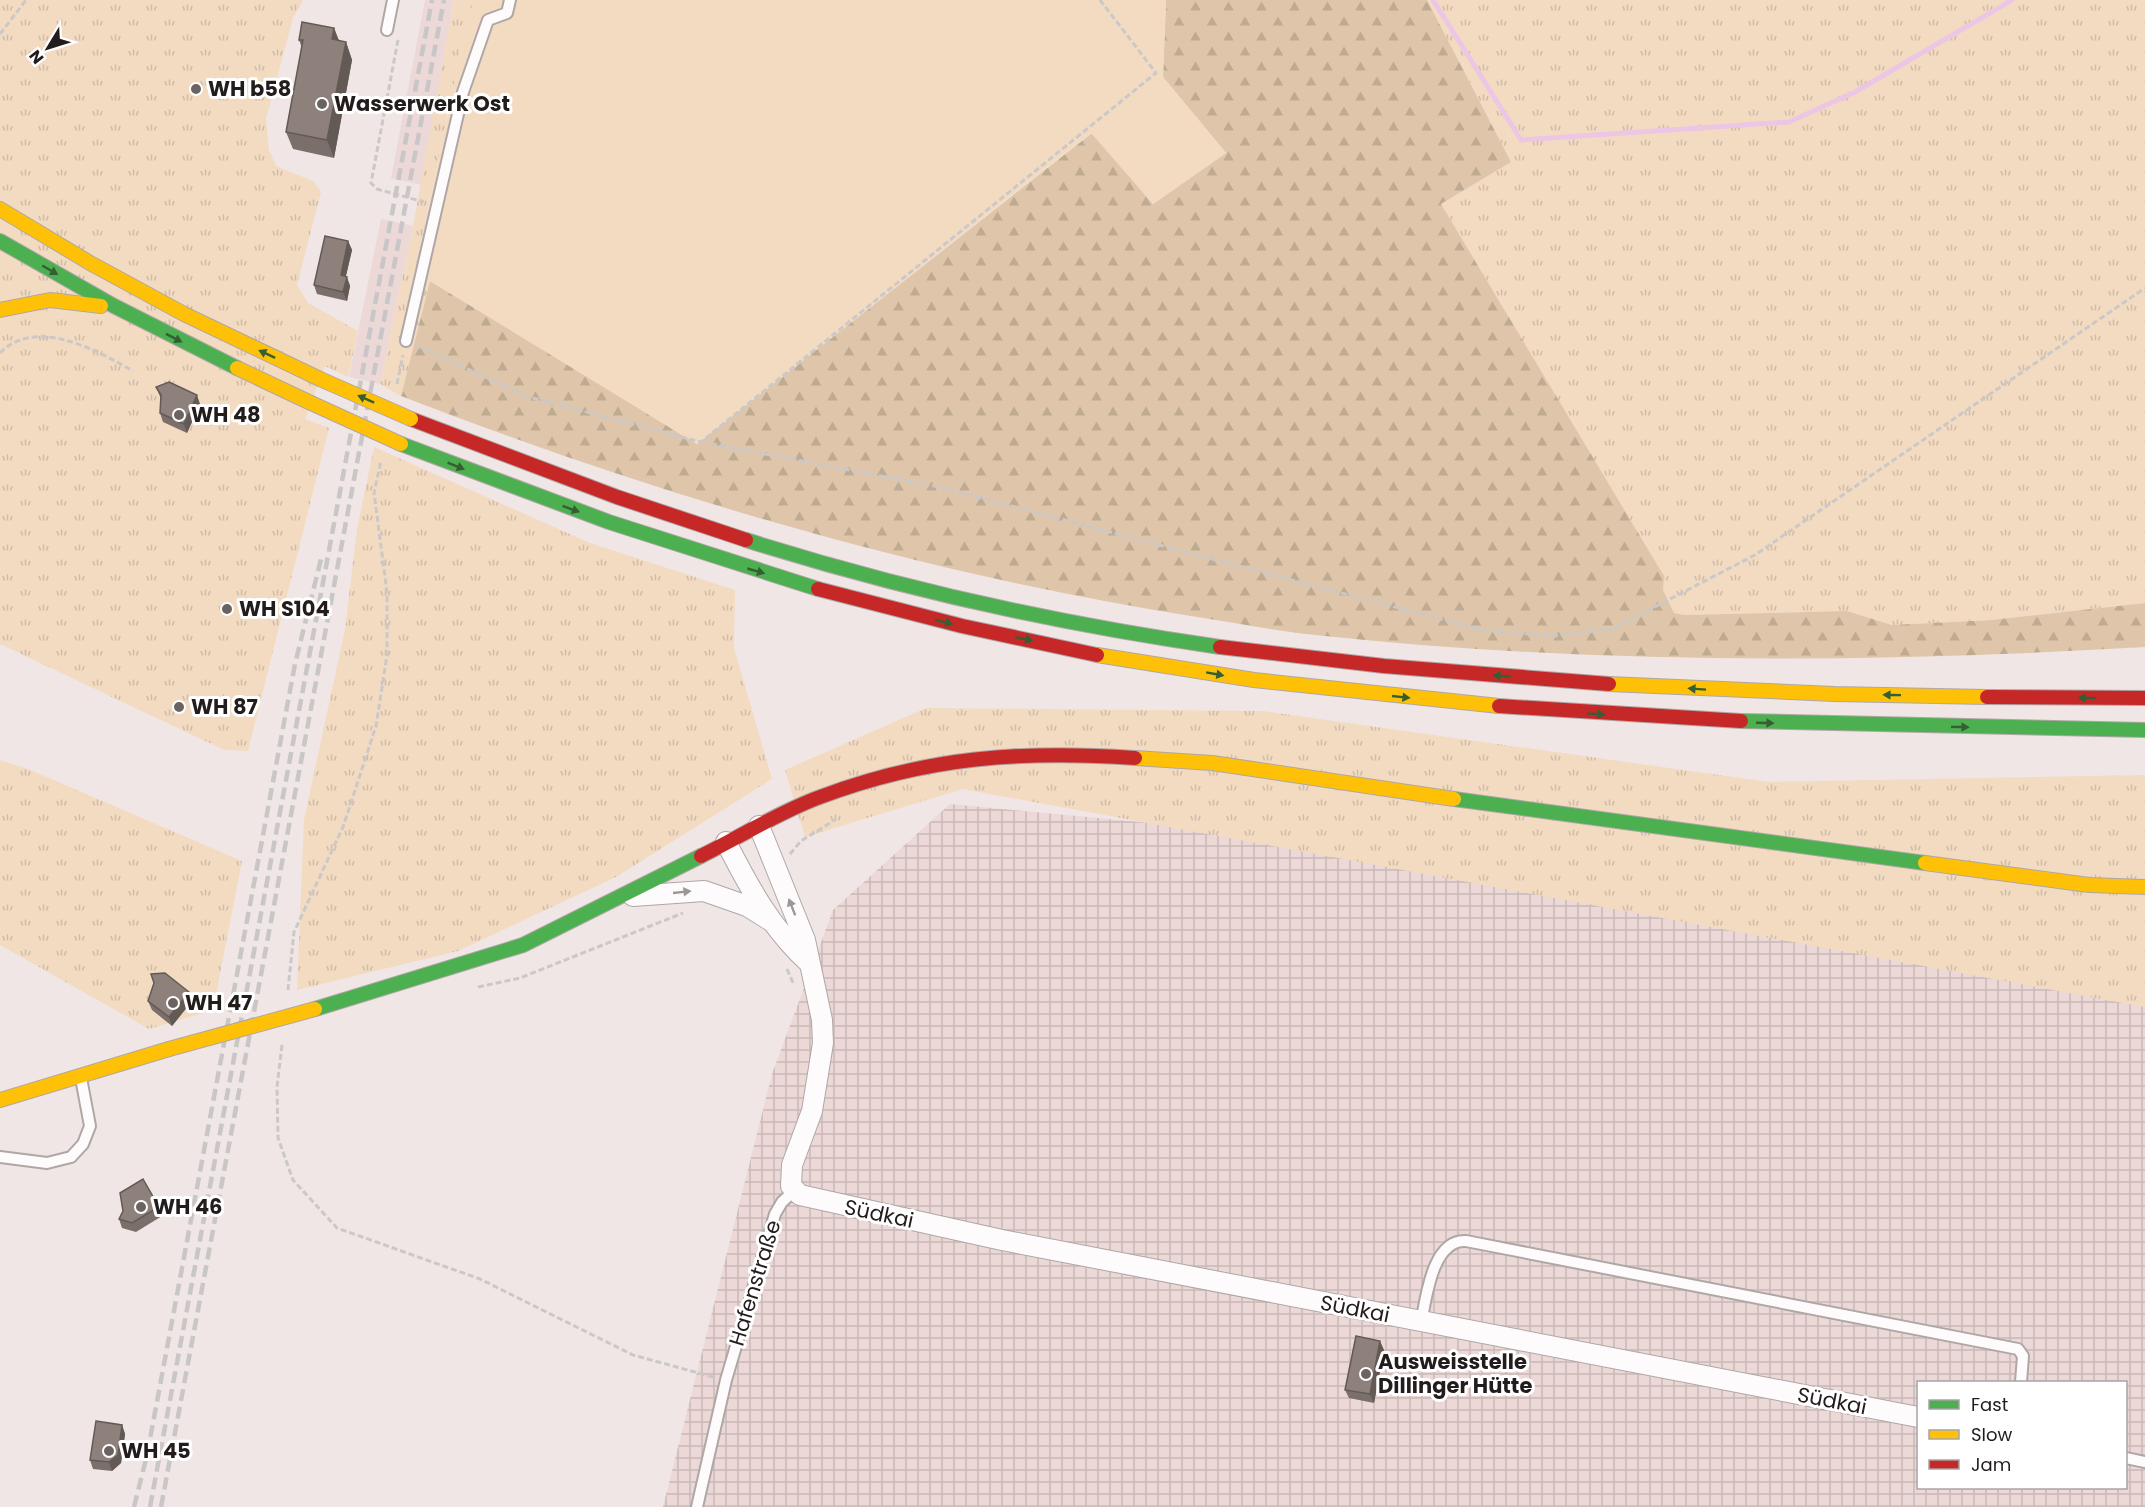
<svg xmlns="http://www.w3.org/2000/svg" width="2145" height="1507" font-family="Poppins,sans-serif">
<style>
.built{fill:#ecd8d7}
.industrial{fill:url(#industrial-grid);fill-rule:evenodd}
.grass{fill:url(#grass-tufts)}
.forest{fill:url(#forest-firs)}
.garden{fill:#f3dbc2}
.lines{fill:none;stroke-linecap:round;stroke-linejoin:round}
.stream{stroke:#ecc6e4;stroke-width:5}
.lane-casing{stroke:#afa7a6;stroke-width:14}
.street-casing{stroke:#afa7a6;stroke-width:22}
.fast-casing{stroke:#afa7a6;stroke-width:16}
.slow-casing{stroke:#afa7a6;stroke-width:16}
.jam-casing{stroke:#afa7a6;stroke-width:16}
.path{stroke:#cbc8c8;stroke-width:3;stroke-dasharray:6 3;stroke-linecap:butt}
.lane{stroke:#fdfbfb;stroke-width:10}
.street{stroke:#fdfbfb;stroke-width:20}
.fast{stroke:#4caf50;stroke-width:14}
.slow{stroke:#ffc107;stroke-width:14}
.jam{stroke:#c62828;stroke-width:14}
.rail{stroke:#c8c6c6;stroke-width:4.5;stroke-dasharray:12 6;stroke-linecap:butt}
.slow-bridge-casing{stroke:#afa7a6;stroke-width:16;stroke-linecap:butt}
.slow-bridge{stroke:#ffc107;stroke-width:14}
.wall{fill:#7a6f6a}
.shaded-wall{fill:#635a56}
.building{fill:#8e817b;stroke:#635a56;stroke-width:1.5}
.oneway{fill:#355e33}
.oneway2{fill:#9b9797}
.poi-dot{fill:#6b6362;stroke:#fff;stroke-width:2}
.labels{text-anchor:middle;stroke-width:6;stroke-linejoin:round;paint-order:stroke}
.poi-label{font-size:21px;font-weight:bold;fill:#231c1c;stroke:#fff;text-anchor:start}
.street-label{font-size:21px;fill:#231c1c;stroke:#fff}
</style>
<defs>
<pattern id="industrial-grid" width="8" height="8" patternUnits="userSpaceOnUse" patternTransform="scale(1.5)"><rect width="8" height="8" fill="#ecd8d7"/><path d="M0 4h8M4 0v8" fill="none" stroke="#cab9b8"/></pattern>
<pattern id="grass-tufts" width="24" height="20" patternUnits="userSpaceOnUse" patternTransform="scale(1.5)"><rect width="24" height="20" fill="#f3dbc2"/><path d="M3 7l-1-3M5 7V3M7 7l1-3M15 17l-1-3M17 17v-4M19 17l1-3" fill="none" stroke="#d0bba6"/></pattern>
<pattern id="forest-firs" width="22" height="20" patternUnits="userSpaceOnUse" patternTransform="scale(1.5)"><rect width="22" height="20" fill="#dfc6aa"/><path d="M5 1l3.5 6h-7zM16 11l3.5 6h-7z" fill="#bfaa92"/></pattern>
</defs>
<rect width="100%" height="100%" fill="#f0e6e5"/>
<path class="built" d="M425,0H454L421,185L391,178Z
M381,219L413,226L380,384L349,377Z"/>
<path class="industrial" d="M950,804L1362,843L2145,1004V1507H663L772,1074L833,910ZM1918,1382H2126V1488H1918Z"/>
<path class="grass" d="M0,0H303L293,18L266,119L269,150L276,166L313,181L321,192L297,285L308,303L358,331L348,377L325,366L305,419L329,428L248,751L224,750L0,644Z
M454,0H474L464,34L415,275L430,281L401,396L380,384L413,226Z
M1427,0H2145V603L1991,620L1892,625L1847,611L1685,615L1674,613L1663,590L1664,576L1441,204L1511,162Z
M374,447L590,543L735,590L734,648L772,779L616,877L458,951L297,990L304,820L345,629L357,529Z
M926,708L1263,711L1769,782L2145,775V1007L963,789L805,837L785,770Z
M0,760L28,769L242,861L213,1010L149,1029L0,945Z"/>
<path class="forest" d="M1166,0H1427L1511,162L1441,204L1664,576L1663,590L1674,613L1685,615L1847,611L1892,625L1991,620L2145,603V647C1869,663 1591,665 1315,635C1274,631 1232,622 1191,616C920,573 657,495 401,396L430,281L697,444L1092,133L1153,204L1226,153L1163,77Z"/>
<path class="garden" d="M474,0H1166L1163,77L1226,153L1153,204L1091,133L697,444L430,281L415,276L464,34Z"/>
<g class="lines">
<path class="stream" d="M1433,0L1521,140L1789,122L1855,92L2012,0"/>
<defs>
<path id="lane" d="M387,30L393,0
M406,341L463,92L488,20L507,13L510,0
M0,1157L47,1163L71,1157L83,1144L90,1126L81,1078
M1421,1323C1426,1299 1432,1239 1466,1241L2018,1349L2023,1356L2021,1382
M2126,1458L2145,1462
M697,1507L726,1380L775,1214L782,1202L794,1191"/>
<path id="street" d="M759,826L805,940L822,1020L823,1043L812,1111L792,1165L791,1186L800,1195L1002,1240L1918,1417
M726,842C749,887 771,928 808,962
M633,896L704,891L747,906L771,921"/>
<path id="fast" d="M0,241L114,306L237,368
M401,444L609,522L818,589
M746,540C901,589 1059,624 1220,647
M1741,721L2145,730
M1454,799L1925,863
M315,1009L523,945L701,856"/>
<path id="slow" d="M0,209L90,263L184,314L320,379
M0,310L50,300L101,306
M237,368L311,403
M1097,655L1254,680L1499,706
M1609,684L1834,694L1987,697
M1135,758L1212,763L1454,799
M1925,863L2089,885L2145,887
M0,1100L169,1049"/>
<path id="jam" d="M411,419L617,497L746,540
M818,589L962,626L1097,655
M1220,647L1384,666L1609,684
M1987,697L2145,698
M1499,706L1741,721
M701,856C740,837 779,812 820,797C926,757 1023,750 1135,758"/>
</defs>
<use href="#lane" class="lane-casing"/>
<use href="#street" class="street-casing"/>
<use href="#fast" class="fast-casing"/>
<use href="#slow" class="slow-casing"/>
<use href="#jam" class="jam-casing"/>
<path class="path" d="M0,34L26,0
M398,40L371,183L377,189L424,202
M418,346L529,397L701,442L1156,73L1100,0
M0,353C36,316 98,351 133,371
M397,384L403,355
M702,442L939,487L1482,630L1553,636L1612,629L1755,555L2145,288
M790,854L801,841L835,820
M787,969L794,985
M478,987L520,978L683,913
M288,990L294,932L343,827L376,726L387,655V592L374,493L381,461
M282,1045L277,1087L278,1138L293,1180L337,1228L480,1279L633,1355L713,1377"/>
<use href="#lane" class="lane"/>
<use href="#street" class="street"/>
<use href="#fast" class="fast"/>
<use href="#slow" class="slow"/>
<use href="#jam" class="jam"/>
<path class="rail" d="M134,1507L147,1455L295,664L321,559
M150,1507L432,0
M161,1507L444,0"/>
<defs>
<path id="slow-bridge" d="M320,379L411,419
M311,403L401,444
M169,1049L315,1009"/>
</defs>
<use href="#slow-bridge" class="slow-bridge-casing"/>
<use href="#slow-bridge" class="slow-bridge"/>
</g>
<path class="wall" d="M334,28L339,41L346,42L352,60L334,158L293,149L286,132L302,48L299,40Z
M348,241L352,250L346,276L350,286L347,301L317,294L314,285Z
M156,387L200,404L187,433L163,422L160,413L161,399Z
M189,992L192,1001L172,1026L152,1010L148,1001Z
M159,1207L162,1216L136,1232L122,1228L119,1219L123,1211Z
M1384,1350L1374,1403L1349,1398L1345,1390Z
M122,1425L125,1434L121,1463L112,1471L93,1469L90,1460Z"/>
<path class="shaded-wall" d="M334,28L341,46L332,39Z
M346,42L352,60L334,158L327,140Z
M348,241L352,250L344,284L341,275Z
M347,277L350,286L347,301L343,292Z
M197,395L200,404L187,433L184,424Z
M189,992L192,1001L172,1026L169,1017Z
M1380,1341L1384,1350L1374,1403L1370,1394Z
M122,1425L125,1434L121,1463L112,1471L109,1462Z"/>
<path class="building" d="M302,22L334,28L332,39L346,42L327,140L286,132L303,40H299Z
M325,236L348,241L341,275L347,277L343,292L314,285Z
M169,382L197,395L184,424L160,413L161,395L156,387Z
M165,973L189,992L169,1017L148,1001L154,983L151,974Z
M143,1179L159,1207L132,1223L119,1219L123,1211L120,1193Z
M1356,1336L1380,1341L1370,1394L1345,1390Z
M96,1421L122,1425L118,1455L109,1462L90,1460Z"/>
<defs><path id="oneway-solid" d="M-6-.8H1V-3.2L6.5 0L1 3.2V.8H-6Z" transform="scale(1.5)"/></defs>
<g class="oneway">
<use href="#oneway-solid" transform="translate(50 270) rotate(30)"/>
<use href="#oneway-solid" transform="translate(174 338) rotate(27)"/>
<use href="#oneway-solid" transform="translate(267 354) rotate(-155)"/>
<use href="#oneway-solid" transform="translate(366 399) rotate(-156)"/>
<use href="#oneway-solid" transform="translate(456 466) rotate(22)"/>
<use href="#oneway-solid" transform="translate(571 509) rotate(20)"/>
<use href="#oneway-solid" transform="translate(756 571) rotate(16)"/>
<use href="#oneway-solid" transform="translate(944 622) rotate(14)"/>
<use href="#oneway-solid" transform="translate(1024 639) rotate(12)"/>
<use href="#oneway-solid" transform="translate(1215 674) rotate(10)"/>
<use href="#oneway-solid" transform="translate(1502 676) rotate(-176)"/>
<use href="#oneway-solid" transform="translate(1697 689) rotate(-176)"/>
<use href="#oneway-solid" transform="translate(1892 695) rotate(-179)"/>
<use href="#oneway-solid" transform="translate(1401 697) rotate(6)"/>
<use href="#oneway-solid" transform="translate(2087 698) rotate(-179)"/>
<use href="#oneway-solid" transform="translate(1596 714) rotate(4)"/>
<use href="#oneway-solid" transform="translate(1765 723) rotate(2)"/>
<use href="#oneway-solid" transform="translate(1960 727) rotate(1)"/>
</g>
<g class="oneway2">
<use href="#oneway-solid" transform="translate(682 892) rotate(-6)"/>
<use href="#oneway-solid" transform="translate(792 907) rotate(-111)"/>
</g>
<g class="poi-dot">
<circle cx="196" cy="89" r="6"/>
<circle cx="322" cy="104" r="6"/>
<circle cx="179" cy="415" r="6"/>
<circle cx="227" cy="609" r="6"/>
<circle cx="179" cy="707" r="6"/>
<circle cx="173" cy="1003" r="6"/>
<circle cx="141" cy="1207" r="6"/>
<circle cx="1366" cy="1374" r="6"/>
<circle cx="109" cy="1451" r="6"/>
</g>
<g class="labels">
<g class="poi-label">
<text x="208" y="96">WH b58</text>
<text x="334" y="111">Wasserwerk Ost</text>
<text x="191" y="422">WH 48</text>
<text x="239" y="616">WH S104</text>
<text x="191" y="714">WH 87</text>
<text x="185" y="1010">WH 47</text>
<text x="153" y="1214">WH 46</text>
<text x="1378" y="1369">Ausweisstelle<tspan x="1378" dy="24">Dillinger Hütte</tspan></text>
<text x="121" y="1458">WH 45</text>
</g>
<g class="street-label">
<text transform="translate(879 1214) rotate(12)" y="7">Südkai</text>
<text transform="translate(755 1283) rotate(-73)" y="7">Hafenstraße</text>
<text transform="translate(1355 1309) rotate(11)" y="7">Südkai</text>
<text transform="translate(1832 1401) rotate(11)" y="7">Südkai</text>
</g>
</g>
<rect x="1917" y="1381" width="210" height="108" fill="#ffffff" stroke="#a7a4a4" stroke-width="1.5"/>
<rect x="1929" y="1400" width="30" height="9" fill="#4caf50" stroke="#a7a4a4" stroke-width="1.5"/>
<text x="1971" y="1411" font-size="18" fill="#231c1c">Fast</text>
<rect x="1929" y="1430" width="30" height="9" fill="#ffc107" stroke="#a7a4a4" stroke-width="1.5"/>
<text x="1971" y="1441" font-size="18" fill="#231c1c">Slow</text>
<rect x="1929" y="1460" width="30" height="9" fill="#c62828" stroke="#a7a4a4" stroke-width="1.5"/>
<text x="1971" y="1471" font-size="18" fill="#231c1c">Jam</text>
<g transform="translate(48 48) rotate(232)" stroke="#ffffff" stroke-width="4.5" paint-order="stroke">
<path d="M0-4.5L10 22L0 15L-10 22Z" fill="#231c1c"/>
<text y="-9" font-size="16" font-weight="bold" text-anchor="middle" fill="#231c1c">N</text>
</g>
</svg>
